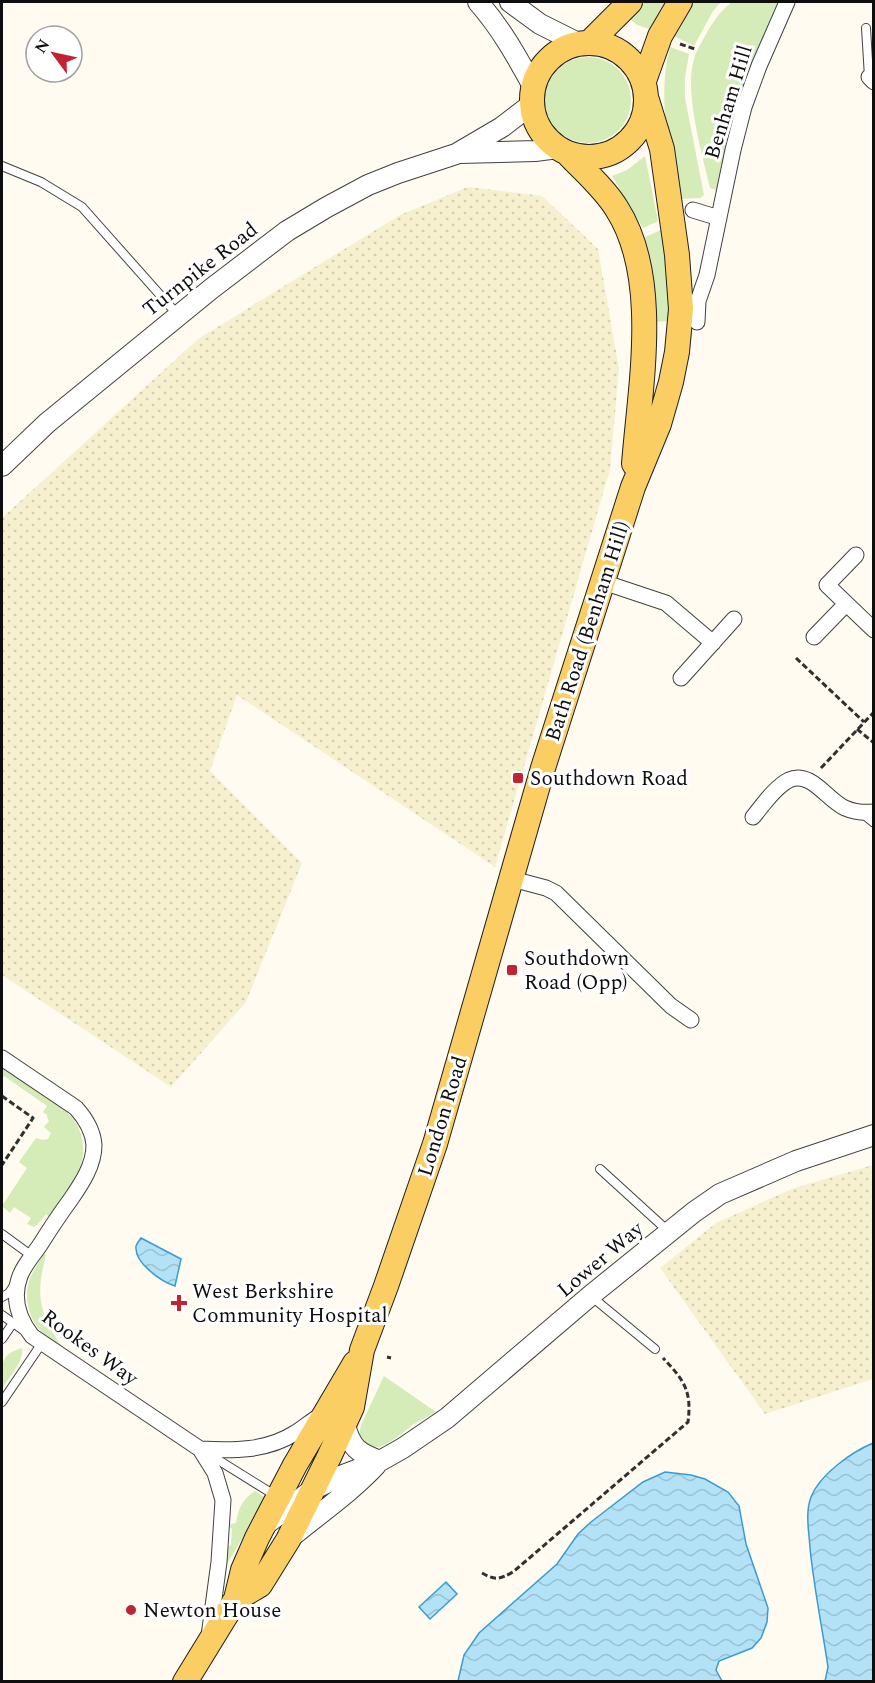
<svg xmlns="http://www.w3.org/2000/svg" width="875" height="1683" font-family="Spectral,serif">
<style>
.farmland{fill:url(#farmland-dots)}
.grass{fill:#d5ebb8}
.water{fill:url(#water-waves);stroke:#399cd0;stroke-width:1.5}
.lines{fill:none;stroke-linecap:round;stroke-linejoin:round}
.service-casing{stroke:#414141;stroke-width:10}
.minor-casing{stroke:#414141;stroke-width:17}
.tertiary-casing{stroke:#414141;stroke-width:22}
.primary-casing{stroke:#1f1f1f;stroke-width:26}
.path{stroke:#303030;stroke-width:3;stroke-dasharray:6 3;stroke-linecap:butt}
.service{stroke:#fff;stroke-width:8}
.minor{stroke:#fff;stroke-width:15}
.tertiary{stroke:#fff;stroke-width:20}
.primary{stroke:#fbce64;stroke-width:24}
.poi-dot{fill:#c22333;stroke:#fff;stroke-width:2}
.labels{text-anchor:middle;stroke-width:6;stroke-linejoin:round;paint-order:stroke}
.street-label{font-size:21px;fill:#0e0e0e;stroke:#fff}
.poi-label{font-size:21px;fill:#0e0e0e;stroke:#fff;text-anchor:start}
</style>
<defs>
<pattern id="farmland-dots" width="8" height="8" patternUnits="userSpaceOnUse" patternTransform="scale(1.5)"><rect width="8" height="8" fill="#f6f0cf"/><path d="M2 2h.1M6 6h.1" fill="none" stroke="#d2cdb1" stroke-width="1.8" stroke-linecap="round"/></pattern>
<pattern id="water-waves" width="16" height="10" patternUnits="userSpaceOnUse" patternTransform="scale(1.5)"><rect width="16" height="10" fill="#b3e2f7"/><path d="M0 5q4-4 8 0t8 0" fill="none" stroke="#99c1d3"/></pattern>
</defs>
<rect width="100%" height="100%" fill="#fffbf0"/>
<path class="farmland" d="M468,187L542,196L598,249L619,369L610,469L495,867L237,695L210,771L302,863L246,1002L171,1087L2,975V518L198,339L400,215Z
M873,1165V1379L765,1414L660,1268L716,1223L794,1188Z"/>
<path class="grass" d="M642,2H666L652,30L637,25L626,16Z
M694,2H721L713,11L694,46L674,36Z
M732,2H778C751,62 733,125 716,190L710,188C702,153 684,93 694,59C696,51 702,42 706,34C713,22 721,10 732,2Z
M670,47L689,54L685,77V98L704,195L700,198L677,199C669,149 657,96 670,47Z
M545 100a43 43 0 1 1 86 0a43 43 0 1 1-86 0Z
M645,156L658,221L643,228L612,176L627,170Z
M661,230L669,280L670,321L653,322C655,292 652,266 645,237Z
M2,1068C20,1080 62,1103 74,1120C82,1131 86,1150 81,1164C75,1183 61,1200 50,1217L46,1214L37,1225L34,1227L27,1224L31,1218L14,1207L10,1213L2,1206L27,1168L19,1162L36,1138L43,1140L48,1139L51,1133L44,1127L49,1121L47,1117V1115L43,1112L47,1106L4,1076L2,1079Z
M44,1254L46,1255C35,1295 39,1314 63,1348C57,1343 50,1339 44,1334C37,1328 32,1320 29,1310C23,1286 31,1274 44,1254Z
M22,1348C24,1362 10,1376 2,1388C1,1365 0,1354 22,1348Z
M384,1376L436,1412C429,1416 421,1420 414,1424C404,1431 386,1449 373,1447C366,1446 363,1440 359,1435L361,1425Z
M255,1491L266,1498L227,1564H223L225,1548L231,1545L232,1529L227,1525L236,1523C238,1508 243,1499 255,1491Z"/>
<path class="water" d="M141,1238L181,1259L175,1286C162,1282 134,1263 136,1246C137,1243 139,1241 141,1238Z
M873,1443V1681H825L828,1667C822,1627 814,1588 810,1548C809,1531 805,1513 811,1497C820,1474 852,1452 873,1443Z
M665,1472L691,1475L705,1479L728,1492L739,1506L746,1544L768,1608L767,1622L761,1638L752,1648L719,1661L716,1670L722,1681H724H458L464,1655L479,1633L557,1564L578,1534L591,1522L643,1482Z
M446,1582L457,1594L430,1619L419,1607Z"/>
<g class="lines">
<defs>
<path id="service" d="M866,28L869,77
M2,166L41,182L82,207L177,314
M863,814L874,823
M600,1169L668,1231
M2,1234L32,1256
M2,1297L9,1293L15,1284
M592,1297L655,1349
M2,1315L23,1330
M2,1339L13,1323
M2,1402L42,1343
M207,1453L276,1496"/>
<path id="minor" d="M869,77L874,82
M693,210L719,218
M697,322L698,301L707,275L733,150L744,107L759,66L787,2
M856,555L827,585L874,630
M603,582L666,603L713,643
M814,637L846,604
M681,678L734,619
M753,817C763,805 775,787 789,780C811,770 827,800 845,808C854,812 864,813 874,812
M512,879L546,888L556,893L671,1006L691,1020
M2,1058L76,1108C85,1118 93,1131 94,1145C94,1165 82,1183 71,1199C60,1214 50,1229 40,1245C34,1254 24,1265 20,1276C12,1297 18,1318 32,1336L200,1449L215,1473L223,1500L219,1562L209,1636
M200,1449C233,1451 267,1451 295,1433C303,1428 310,1422 318,1417"/>
<path id="tertiary" d="M478,2C501,28 517,57 534,88
M510,2L540,24L578,43
M459,153L535,151L558,148
M2,466L47,423L211,289L287,231L327,207L368,185L398,173L456,154L502,127L532,104
M345,1425C351,1448 358,1453 380,1461
M265,1525L312,1490L343,1475L380,1461L403,1448L447,1418L590,1296L694,1212L720,1194L796,1161L874,1135
M291,1537C320,1513 351,1492 376,1465"/>
<path id="primary" d="M591,41L630,2
M532 100a57 57 0 1 1 114 0a57 57 0 1 1-114 0Z
M644,81L660,36L680,2
M568,154C584,171 605,189 617,209C661,278 640,386 634,464
M236,1599L260,1585L288,1540L329,1457L352,1407L362,1350L386,1286L435,1144L543,768L633,487L659,424L671,382L677,352L681,309L677,255L662,149L646,97
M185,1682L236,1599L243,1570L257,1538L295,1465L355,1363"/>
</defs>
<use href="#service" class="service-casing"/>
<use href="#minor" class="minor-casing"/>
<use href="#tertiary" class="tertiary-casing"/>
<use href="#primary" class="primary-casing"/>
<path class="path" d="M680,44L695,49
M796,658L864,722
M857,729L874,743
M821,768L874,712
M2,1096L33,1118L2,1165
M387,1357L391,1358
M482,1573C496,1581 500,1579 513,1572L688,1422C692,1391 684,1380 663,1358"/>
<use href="#service" class="service"/>
<use href="#minor" class="minor"/>
<use href="#tertiary" class="tertiary"/>
<use href="#primary" class="primary"/>
</g>
<g class="poi-dot">
<rect x="512" y="772" width="12" height="12" rx="3"/>
<rect x="506" y="964" width="12" height="12" rx="3"/>
<path d="M176 1294h6v6h6v6h-6v6h-6v-6h-6v-6h6z"/>
<circle cx="131" cy="1610" r="6"/>
</g>
<g class="labels">
<g class="street-label">
<text transform="translate(728 102) rotate(-73)" y="7">Benham Hill</text>
<text transform="translate(200 269) rotate(-38)" y="7">Turnpike Road</text>
<text transform="translate(587 631) rotate(-72)" y="7">Bath Road (Benham Hill)</text>
<text transform="translate(442 1116) rotate(-73)" y="7">London Road</text>
<text transform="translate(600 1259) rotate(-40)" y="7">Lower Way</text>
<text transform="translate(90 1347) rotate(36)" y="7">Rookes Way</text>
</g>
<g class="poi-label">
<text x="530" y="785">Southdown Road</text>
<text x="524" y="965">Southdown<tspan x="524" dy="24">Road (Opp)</tspan></text>
<text x="192" y="1298">West Berkshire<tspan x="192" dy="24">Community Hospital</tspan></text>
<text x="143" y="1617">Newton House</text>
</g>
</g>
<rect width="875" height="1683" fill="none" stroke="#0e0e0e" stroke-width="6"/>
<g transform="translate(54 54) rotate(303)"><circle r="28" fill="#ffffff" stroke="#9f9f9f" stroke-width="1.5"/>
<path d="M0-4.5L10 22L0 15L-10 22Z" fill="#c22333"/>
<text y="-9" font-size="16" font-weight="bold" text-anchor="middle" fill="#0e0e0e">N</text>
</g>
</svg>
